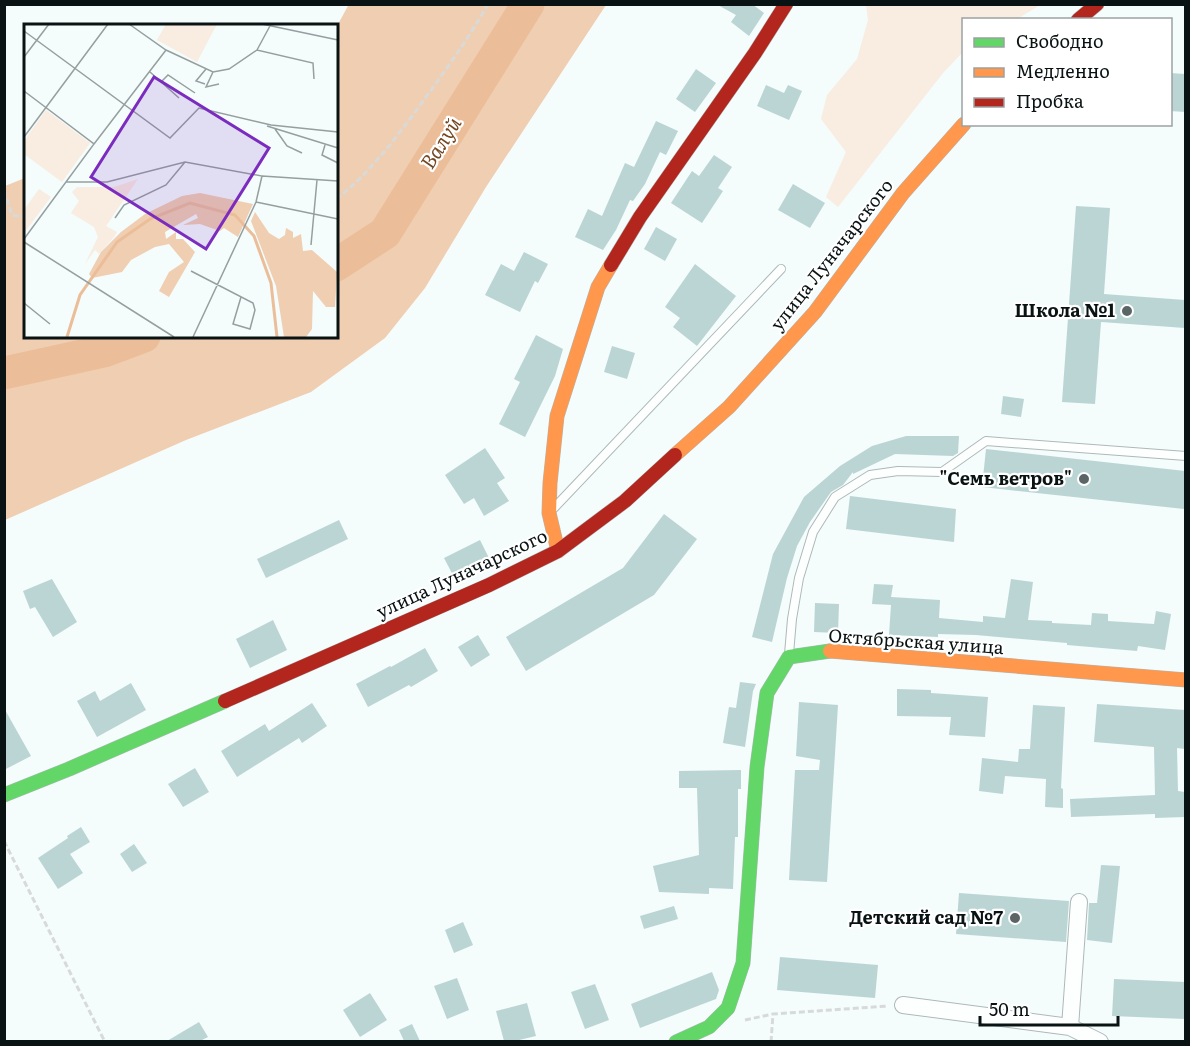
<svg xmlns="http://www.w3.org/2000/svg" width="1190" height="1046" font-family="Literata,serif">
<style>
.green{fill:#f9ece0}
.forest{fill:#f0ceb1}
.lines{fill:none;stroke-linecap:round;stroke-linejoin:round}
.river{stroke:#ebbe99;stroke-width:33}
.building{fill:#bbd5d5}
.lane-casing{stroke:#afb8b8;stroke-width:10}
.street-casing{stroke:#afb8b8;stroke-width:18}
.fast-casing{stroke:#afb8b8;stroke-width:15}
.slow-casing{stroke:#afb8b8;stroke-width:15}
.jam-casing{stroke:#afb8b8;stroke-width:15}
.path{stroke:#d8dada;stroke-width:3;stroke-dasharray:6 3;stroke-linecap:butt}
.lane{stroke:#fdffff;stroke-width:8}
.street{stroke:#fdffff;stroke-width:16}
.fast{stroke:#63d668;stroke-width:14}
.slow{stroke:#ff974d;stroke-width:14}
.jam{stroke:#b3261e;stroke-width:14}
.poi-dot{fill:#5c6565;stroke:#fff;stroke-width:2}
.labels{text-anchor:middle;stroke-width:4.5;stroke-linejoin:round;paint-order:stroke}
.street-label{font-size:18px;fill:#0a1313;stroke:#fff}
.poi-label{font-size:18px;font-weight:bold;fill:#0a1313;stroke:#fff;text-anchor:end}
.water-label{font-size:20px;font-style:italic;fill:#754721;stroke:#fff}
.inset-river{fill:none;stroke:#ebbe99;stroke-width:3}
.inset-road{fill:none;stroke:#969f9f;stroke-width:1.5}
.view{fill:#7b2cbf;fill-opacity:0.15;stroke:#7b2cbf;stroke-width:3}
.inset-edge{fill:none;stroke:#0a1313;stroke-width:3}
</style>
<rect width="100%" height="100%" fill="#f4fcfc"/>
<path class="green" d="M866,5H1040L1017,19L964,20L963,52L943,73L838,207L826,197L846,152L821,119L827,95L857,59L868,20Z"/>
<path class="forest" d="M349,4L606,5L486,187L425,288L385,338L311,392L186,440L5,520V186L25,178L26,336H336V28Z"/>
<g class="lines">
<path class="river" d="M336,265L385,233L528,4
M4,373L104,351L144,336"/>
</g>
<path class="building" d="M716,4H752L764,13L749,36L731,22L736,15Z
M696,69L716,83L695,112L676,99Z
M1170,73L1185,74V112L1170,111Z
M766,85L784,93L788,85L802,91L789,120L757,106Z
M656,121L678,131L666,155L660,152L645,184L633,201L630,200L616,230L603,250L575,237L588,209L602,216L625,163L634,167Z
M714,155L732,167L718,188L723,191L702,223L671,203L692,171L699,176Z
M793,184L825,203L810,228L778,210Z
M1076,206L1110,208L1104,294L1185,300V328L1101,322L1095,404L1062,402Z
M656,227L677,239L665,261L644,249Z
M524,252L548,264L538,283L535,281L520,312L485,295L501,264L514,271Z
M695,264L736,296L697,346L673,327L680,318L665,307Z
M536,335L563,349L555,376L525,437L499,424L520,382L514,379Z
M612,346L635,353L627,379L604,372Z
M1003,396L1024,399L1021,417L1001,414Z
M906,436H959L958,453L953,456L895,454L853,474V472L843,485L831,492L810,522L797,546L787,578L772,642L752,637L773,554L804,497L840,466L872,446Z
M485,448L505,478L497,483L509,501L484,516L474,498L464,504L445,475Z
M986,449L1185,471V492L1184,509L982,487Z
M850,496L956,509L954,542L846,529Z
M664,514L697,539L654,595L526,671L506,637L623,568Z
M339,520L348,539L266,578L257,559Z
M480,540L491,562L455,579L444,558Z
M52,579L77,622L53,637L35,607L30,609L23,591Z
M1011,579L1033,582L1028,620L1052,621V623L1091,625L1092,613L1108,614V621L1154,624L1156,611L1171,614L1165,650L1138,646L1137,651L1067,645V643L976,635L938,634V637L889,635L891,605L872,604L874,584L893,585L891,597L940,600L939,618L983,622V616L1005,618Z
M815,603L839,604L838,633L814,632Z
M273,620L287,650L250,668L236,639Z
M478,635L490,655L471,667L458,647Z
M425,648L438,671L411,687L409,685L368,707L356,684L390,666L391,667Z
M740,682L756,684L753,691L745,747L723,743L729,707L736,708Z
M131,683L146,710L97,737L77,701L95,691L100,701Z
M897,689L931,690V693L988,697L985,737L949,735L951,717L897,716Z
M799,702L838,705L827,882L789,880L795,770H819L820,760L796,756Z
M312,703L327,726L302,743L299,738L237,777L221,751L265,724L269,731Z
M1097,704L1185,710V749L1177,748L1178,791L1185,792V817L1155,818V814L1071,817L1070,799L1155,795L1154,747L1094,742Z
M1033,705L1065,707L1061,788L1063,789V808L1045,807L1046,779L1005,776L1003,794L979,791L982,758L1018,762L1019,749H1030Z
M4,708L31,756L4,770Z
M195,768L209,792L183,807L168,784Z
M741,770V789H738V837H735L733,889L709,888V894L659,892L653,866L699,855L697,788H679V771Z
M81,827L90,842L70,854L83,873L58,889L38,858L68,838L67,836Z
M134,844L147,863L132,872L120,854Z
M1101,865L1120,866L1112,943L1087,940L1089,903H1097Z
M959,893L1069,901L1066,942L956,934Z
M674,906L678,919L644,929L640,916Z
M463,922L473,945L454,953L445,930Z
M780,957L878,965L875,998L777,990Z
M712,972L719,990L716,999L640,1028L631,1004Z
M457,978L469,1010L447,1019L434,986Z
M1114,979L1185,982V1019L1112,1016Z
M595,984L609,1020L585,1029L571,992Z
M370,993L387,1020L360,1037L343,1010Z
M527,1003L536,1036L515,1041H504L496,1011Z
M199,1022L208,1037L200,1041H167Z
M412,1024L420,1041H404L399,1030Z"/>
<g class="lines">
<defs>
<path id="lane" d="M554,508L781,269
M789,654L792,619L799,578L813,532L835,497L870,475L898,471L942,472L986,441L1186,456"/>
<path id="street" d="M903,1005L1070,1027L1100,1042
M1070,1027L1079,902"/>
<path id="fast" d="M4,795L69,769L225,701
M676,1042L709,1027L728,1008L743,963L757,767L767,693L789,657L830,651"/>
<path id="slow" d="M675,455L729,407L815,312L903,193L964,124
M558,551L549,513L550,483L557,416L598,287L611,265
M830,651L1186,680"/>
<path id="jam" d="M1078,20L1097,4
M611,265L640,217L755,53L786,4
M225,701L489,585L558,551L625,501L675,455"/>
</defs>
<use href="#lane" class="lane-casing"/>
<use href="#street" class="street-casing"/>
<use href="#fast" class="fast-casing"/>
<use href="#slow" class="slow-casing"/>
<use href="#jam" class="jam-casing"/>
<path class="path" d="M4,190L12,215L26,217
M336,199C366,177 390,145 413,115C439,79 466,43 488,4
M4,841L105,1042
M745,1020L773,1014
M771,1042L773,1014L888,1006"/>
<use href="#lane" class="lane"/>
<use href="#street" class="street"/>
<use href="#fast" class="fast"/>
<use href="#slow" class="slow"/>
<use href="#jam" class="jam"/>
</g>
<g class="poi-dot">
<circle cx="1127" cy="311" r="6"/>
<circle cx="1084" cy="479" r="6"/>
<circle cx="1015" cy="918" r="6"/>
</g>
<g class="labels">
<g class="street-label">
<text transform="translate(832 255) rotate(-52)" y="6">улица Луначарского</text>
<text transform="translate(462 574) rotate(-25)" y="6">улица Луначарского</text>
<text transform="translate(916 642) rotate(4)" y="6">Октябрьская улица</text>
</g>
<g class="poi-label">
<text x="1115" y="317">Школа №1</text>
<text x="1072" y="485">"Семь ветров"</text>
<text x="1003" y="924">Детский сад №7</text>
</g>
<g class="water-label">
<text transform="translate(441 143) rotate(-58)" y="7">Валуй</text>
</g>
</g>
<g transform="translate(24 24)">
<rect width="314" height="314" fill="#f4fcfc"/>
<path d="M142,0H193L173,38L133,16ZM22,86L66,119L38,158L0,130V117ZM114,155L82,202L93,208L90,213L75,230L71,226L61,240L74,213L70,203L47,189L55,177L48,168L53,163H90ZM15,165L27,173L0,209V186Z" fill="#f9ece0"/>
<path d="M176,169L229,180L214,213L200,204L196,207L176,200L159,201L174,194L172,190L141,208L142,215L152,208V215H159L171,228L145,273L135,267L145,248L160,238L145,220L131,223L107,236L98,248L68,254L65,250L77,228L97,208L121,190L158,172ZM231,188L245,209L255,215L261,211L262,204L269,208V214L277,210L279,227L288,226L313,248L311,283H302L289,267L288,305L282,313H260L252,262L227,197Z" fill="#f0ceb1"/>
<path class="inset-river" d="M43,313L56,271L93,218L126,195L166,179L211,191L230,212L247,259L253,313"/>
<path class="inset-road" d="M105,0L142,26L189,48L205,45L233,26L289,39L290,55M238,0L314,16M0,7L146,114L175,84L247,101L314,108M233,26L247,0M0,33L25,0M126,48L155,74M189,48L182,63L195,60M138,57L144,51L171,69M181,60L172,57L182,45M0,67L70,120L0,215M243,102L314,124M251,105L263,122L278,129M0,113L84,0M70,120L142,26M301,121L298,131L314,139M238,152L314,157M42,158H83L161,138L238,152L232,178L169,313M232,178L314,195M91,194L100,181L142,161L161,138M0,218L150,313M287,221L293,156M167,247L229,279L231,286L226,305L209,300L217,273M0,279L26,300"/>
<path class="view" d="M130,53L245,124L182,225L67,153Z"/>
<rect width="314" height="314" class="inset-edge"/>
</g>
<rect width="1190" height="1046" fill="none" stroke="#0a1313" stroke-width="12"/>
<rect x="962" y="18" width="210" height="108" fill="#ffffff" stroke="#9da1a1" stroke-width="1.5"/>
<rect x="974" y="38" width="30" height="9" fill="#63d668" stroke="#9da1a1" stroke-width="1.5"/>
<text x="1016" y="48" font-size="18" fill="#0a1313">Свободно</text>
<rect x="974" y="68" width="30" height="9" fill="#ff974d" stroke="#9da1a1" stroke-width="1.5"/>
<text x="1016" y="78" font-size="18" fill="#0a1313">Медленно</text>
<rect x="974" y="98" width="30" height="9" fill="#b3261e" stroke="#9da1a1" stroke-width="1.5"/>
<text x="1016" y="108" font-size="18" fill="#0a1313">Пробка</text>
<path d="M980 1016v9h138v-9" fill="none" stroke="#0a1313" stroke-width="3"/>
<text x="989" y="1016" font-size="18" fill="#0a1313" stroke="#ffffff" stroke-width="4.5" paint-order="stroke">50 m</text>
</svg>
